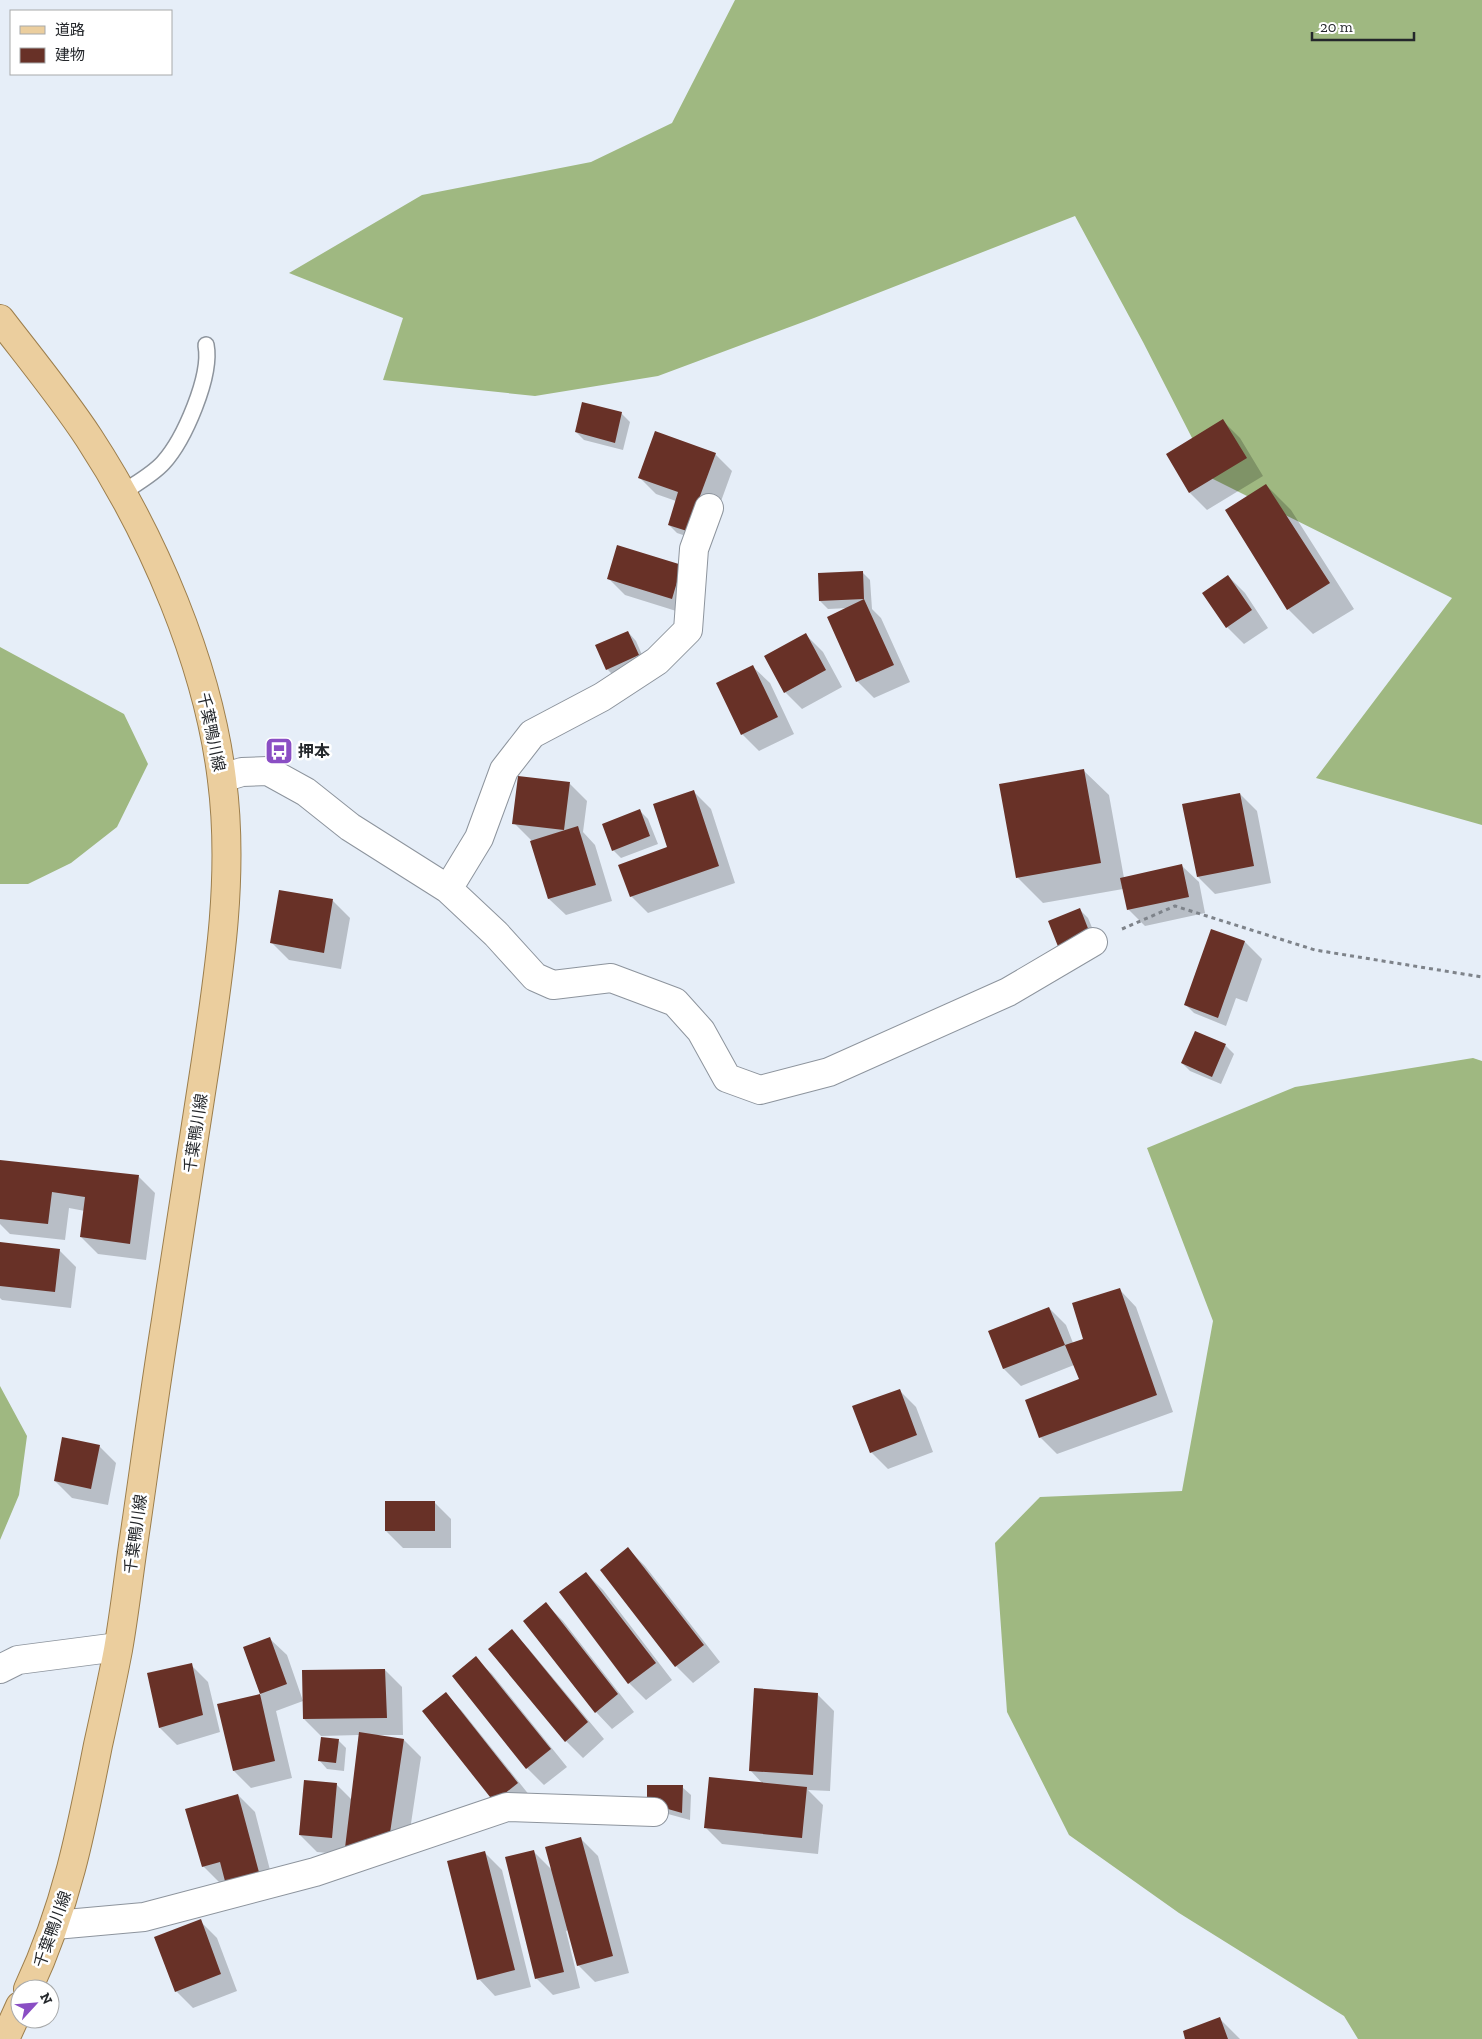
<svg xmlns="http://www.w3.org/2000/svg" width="1482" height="2039" font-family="'Zilla Slab','Noto Sans JP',serif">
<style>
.forest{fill:#9fb881}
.shadow{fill:#0003}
.building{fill:#683127}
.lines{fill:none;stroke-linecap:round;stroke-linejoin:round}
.service-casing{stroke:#8d949d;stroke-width:18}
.minor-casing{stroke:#8d949d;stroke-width:30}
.primary-casing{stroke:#9c7e4c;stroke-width:30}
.path{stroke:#7e838a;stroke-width:3;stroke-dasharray:4 4;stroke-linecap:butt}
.service{stroke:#fff;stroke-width:15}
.minor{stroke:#fff;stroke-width:28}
.primary{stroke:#ebce9e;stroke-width:28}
.labels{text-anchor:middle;stroke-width:5;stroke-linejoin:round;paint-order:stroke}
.street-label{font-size:16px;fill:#24272b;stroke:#fff}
.poi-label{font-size:16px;font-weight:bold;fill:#24272b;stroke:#fff;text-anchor:start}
</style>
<rect width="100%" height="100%" fill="#e6eef8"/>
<path class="forest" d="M735,0H1482V825L1316,778L1452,598L1213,479L1143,342L1075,216L814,318L658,376L535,396L383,380L403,318L289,273L422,195L591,162L672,123Z
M0,647L124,714L148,764L117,827L71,863L28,884H0Z
M1473,1058L1482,1061V2039H1358L1344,2016L1179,1913L1069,1835L1007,1712L995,1543L1040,1497L1182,1491L1213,1321L1147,1148L1295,1087Z
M0,1386L27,1436L19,1495L0,1540Z"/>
<path class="shadow" d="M621,413L630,422L623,450L584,440L576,432Z
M1223,421L1240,438L1263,476L1207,510L1190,493L1167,454Z
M715,454L732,471L716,515L695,539L677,533L669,525L676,501L656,494L639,477Z
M1266,485L1291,510L1354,609L1313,634L1288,609Z
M681,566L689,615L625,595L608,578Z
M862,572L870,580L872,609L881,618L910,682L874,698L857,681L849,608L828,609L820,601Z
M1228,576L1245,593L1268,628L1244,644L1227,627Z
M628,632L636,641L646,664L615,677L607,669Z
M806,635L823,652L842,687L802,709L785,692Z
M753,667L770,683L794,734L759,751L742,734Z
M1083,770L1109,795L1124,878L1182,866L1199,882L1205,913L1145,926L1128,909L1123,889L1043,903L1018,878Z
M570,784L587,801L583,832L595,845L612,901L566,915L549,899L531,840L514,823Z
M694,792L711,809L735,883L648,913L631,896L668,848Z
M1240,794L1257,811L1271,883L1215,894L1198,877Z
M640,811L648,819L658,844L621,858L613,850Z
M280,891L333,901L350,918L341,969L289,960L272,943Z
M1080,910L1088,918L1099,944L1068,956Z
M1212,931L1245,942L1262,959L1247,1002L1236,998L1226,1026L1194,1013L1186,1005Z
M1196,1033L1226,1046L1234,1054L1221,1084L1190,1071L1182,1063Z
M0,1161L138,1176L155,1193L146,1260L98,1254L81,1237L85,1211L69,1208L65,1240L10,1234L0,1224Z
M0,1243L59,1250L76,1267L71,1308L2,1300L0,1298Z
M1120,1290L1136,1307L1173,1412L1057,1454L1040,1437L1081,1380L1074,1365L1021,1386L1004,1369L990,1332L1049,1308L1066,1325L1073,1343L1085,1339Z
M899,1390L916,1407L933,1452L888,1469L871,1452Z
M99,1446L116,1463L108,1505L72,1498L55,1481Z
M434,1502L451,1519V1548H403L386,1531Z
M628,1549L645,1566L720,1662L693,1683L676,1666L602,1570Z
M586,1573L603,1590L672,1680L646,1700L629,1683Z
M546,1604L563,1621L634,1712L612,1729L596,1712Z
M511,1631L528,1648L604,1739L583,1758L566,1741Z
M270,1639L287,1655L303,1701L276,1711L292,1778L251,1788L234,1771L218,1705L261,1695L244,1648Z
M475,1658L492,1674L567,1767L544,1785L527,1768L454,1676Z
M191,1665L208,1682L220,1732L177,1745L160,1728L149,1674Z
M385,1670L402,1687L403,1735H378V1736L404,1740L421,1757L407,1850L349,1855L317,1852L300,1835L336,1784L352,1800L359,1735L321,1736L304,1719Z
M446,1694L462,1711L534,1801H495Z
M817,1694L834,1711L830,1791L808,1790L823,1805L818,1854L722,1844L705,1827L763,1784L750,1770Z
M338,1740L346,1748L344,1771L327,1769L319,1760Z
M682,1787L691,1795L690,1820L657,1811Z
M238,1795L255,1812L270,1870L264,1871L267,1884L220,1883L203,1866Z
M581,1839L598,1856L629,1973L595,1982L578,1965L568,1930L566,1931L580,1988L553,1995L536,1978L533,1851L552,1870Z
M485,1853L502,1870L531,1987L495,1996L479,1979Z
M200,1921L217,1938L237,1991L193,2008L176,1991Z
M1220,2019L1240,2039H1187Z"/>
<path class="building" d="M582,402L622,412L615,443L575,432Z
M1223,419L1247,458L1189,493L1166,454Z
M655,431L716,453L687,531L668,525L678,492L638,478Z
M1266,484L1330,583L1287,610L1225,510Z
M617,545L682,565L672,599L607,579Z
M863,571L864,599L819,601L818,573Z
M1228,575L1252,610L1226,628L1202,593Z
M864,599L894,665L856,682L827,617Z
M628,631L639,655L606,670L595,645Z
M806,633L826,670L784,693L764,656Z
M753,665L778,717L741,735L716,683Z
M1084,769L1101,863L1016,878L999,784Z
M518,776L570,782L564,830L512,824Z
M694,790L719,866L630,897L618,865L667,847L653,804Z
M1240,793L1254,866L1197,877L1182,804Z
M640,809L650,836L612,851L602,824Z
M578,826L596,885L548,899L530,841Z
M1182,864L1189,897L1127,910L1120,878Z
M279,890L333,899L324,953L270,943Z
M1080,908L1091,936L1059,949L1048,921Z
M1211,929L1245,941L1218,1018L1184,1005Z
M1195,1031L1226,1044L1212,1077L1181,1063Z
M0,1160L139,1175L130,1244L80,1237L85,1197L52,1192L48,1224L0,1219Z
M0,1242L60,1249L55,1292L0,1286Z
M1120,1288L1157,1395L1039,1438L1025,1400L1079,1379L1065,1345L1083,1339L1072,1303Z
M1049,1307L1065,1345L1003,1369L988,1331Z
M900,1389L917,1435L870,1453L852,1406Z
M62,1437L100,1445L91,1489L54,1481Z
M385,1501H435V1531H385Z
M628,1547L704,1645L675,1667L600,1570Z
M586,1572L656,1663L628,1684L559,1592Z
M546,1602L618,1694L595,1713L523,1621Z
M512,1629L588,1722L565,1742L488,1649Z
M270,1637L287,1684L260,1694L275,1761L233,1771L217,1704L260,1694L243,1647Z
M476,1656L551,1749L526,1769L452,1676Z
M192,1663L203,1715L159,1728L147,1673Z
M385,1669L387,1718L303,1719L302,1670Z
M754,1688L818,1693L813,1775L749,1771Z
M446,1692L518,1783L494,1802L422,1711Z
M359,1732L404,1739L390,1833L345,1848Z
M321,1737L339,1739L336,1763L318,1761Z
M709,1777L807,1787L802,1838L704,1828Z
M304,1780L337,1783L332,1838L299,1835Z
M647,1785H683L682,1813L647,1803Z
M238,1794L260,1876L226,1885L220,1862L202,1867L185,1809Z
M581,1837L613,1956L577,1966L545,1847Z
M534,1850L564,1972L535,1979L505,1857Z
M485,1851L515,1970L477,1980L447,1861Z
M201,1919L221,1974L175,1992L154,1937Z
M1220,2017L1228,2039H1185L1183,2031Z"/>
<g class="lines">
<defs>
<path id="service" d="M122,493C135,484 152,475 163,463C184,440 212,376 206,345"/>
<path id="minor" d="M222,778L242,772L268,771L306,792L350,827L448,889L496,934L535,977L553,985L611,978L675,1002L701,1031L727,1078L760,1090L829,1072L1008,992L1093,942
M448,889L479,838L504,770L532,734L602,697L657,661L688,630L694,549L709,508
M0,1669L18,1660L118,1647
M55,1925L144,1917L315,1872L507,1807L654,1812"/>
<path id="primary" d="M0,319C30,358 62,397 89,438C153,536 208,664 222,780C234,873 220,967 206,1060C193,1146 179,1233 166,1320C154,1395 144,1471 133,1546C128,1581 124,1616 118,1650C112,1682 105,1713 98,1745C81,1832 66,1908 28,1989
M5,2039L20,2006"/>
</defs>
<use href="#service" class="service-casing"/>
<use href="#minor" class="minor-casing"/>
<use href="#primary" class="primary-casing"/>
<path class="path" d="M1122,929L1175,906L1315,950L1482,977"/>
<use href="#service" class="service"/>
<use href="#minor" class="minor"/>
<use href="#primary" class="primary"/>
</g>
<defs>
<symbol id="bus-square" viewBox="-11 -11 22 22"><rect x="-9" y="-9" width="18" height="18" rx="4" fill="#8a4ec4" stroke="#fff"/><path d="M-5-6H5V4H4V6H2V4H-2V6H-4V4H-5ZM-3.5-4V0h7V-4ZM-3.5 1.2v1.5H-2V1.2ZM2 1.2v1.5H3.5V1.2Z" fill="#fff"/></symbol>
</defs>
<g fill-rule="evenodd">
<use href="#bus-square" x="263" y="735" width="32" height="32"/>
</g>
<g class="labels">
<g class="street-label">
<text transform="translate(212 732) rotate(78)" y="6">千葉鴨川線</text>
<text transform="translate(195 1133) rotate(-81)" y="6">千葉鴨川線</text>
<text transform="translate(135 1534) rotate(-82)" y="6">千葉鴨川線</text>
<text transform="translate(52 1929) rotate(-70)" y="6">千葉鴨川線</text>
</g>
<g class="poi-label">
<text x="298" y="757">押本</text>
</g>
</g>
<rect x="10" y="10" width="162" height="65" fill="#ffffff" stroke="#a7a9aa"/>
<rect x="20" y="26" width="25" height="8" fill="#ebce9e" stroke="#a7a9aa"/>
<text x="55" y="35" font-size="15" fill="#24272b">道路</text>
<rect x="20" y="48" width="25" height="15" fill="#683127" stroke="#a7a9aa"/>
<text x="55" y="60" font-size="15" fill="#24272b">建物</text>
<g transform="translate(35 2004) rotate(64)"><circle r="24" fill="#ffffff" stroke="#a7a9aa"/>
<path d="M0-4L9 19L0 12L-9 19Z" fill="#8a4ec4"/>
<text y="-8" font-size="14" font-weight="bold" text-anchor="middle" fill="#24272b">N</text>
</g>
<path d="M1312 32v8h102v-8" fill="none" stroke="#24272b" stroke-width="2.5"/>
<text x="1320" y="32" font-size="15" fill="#24272b" stroke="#ffffff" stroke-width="4" paint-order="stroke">20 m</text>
</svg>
